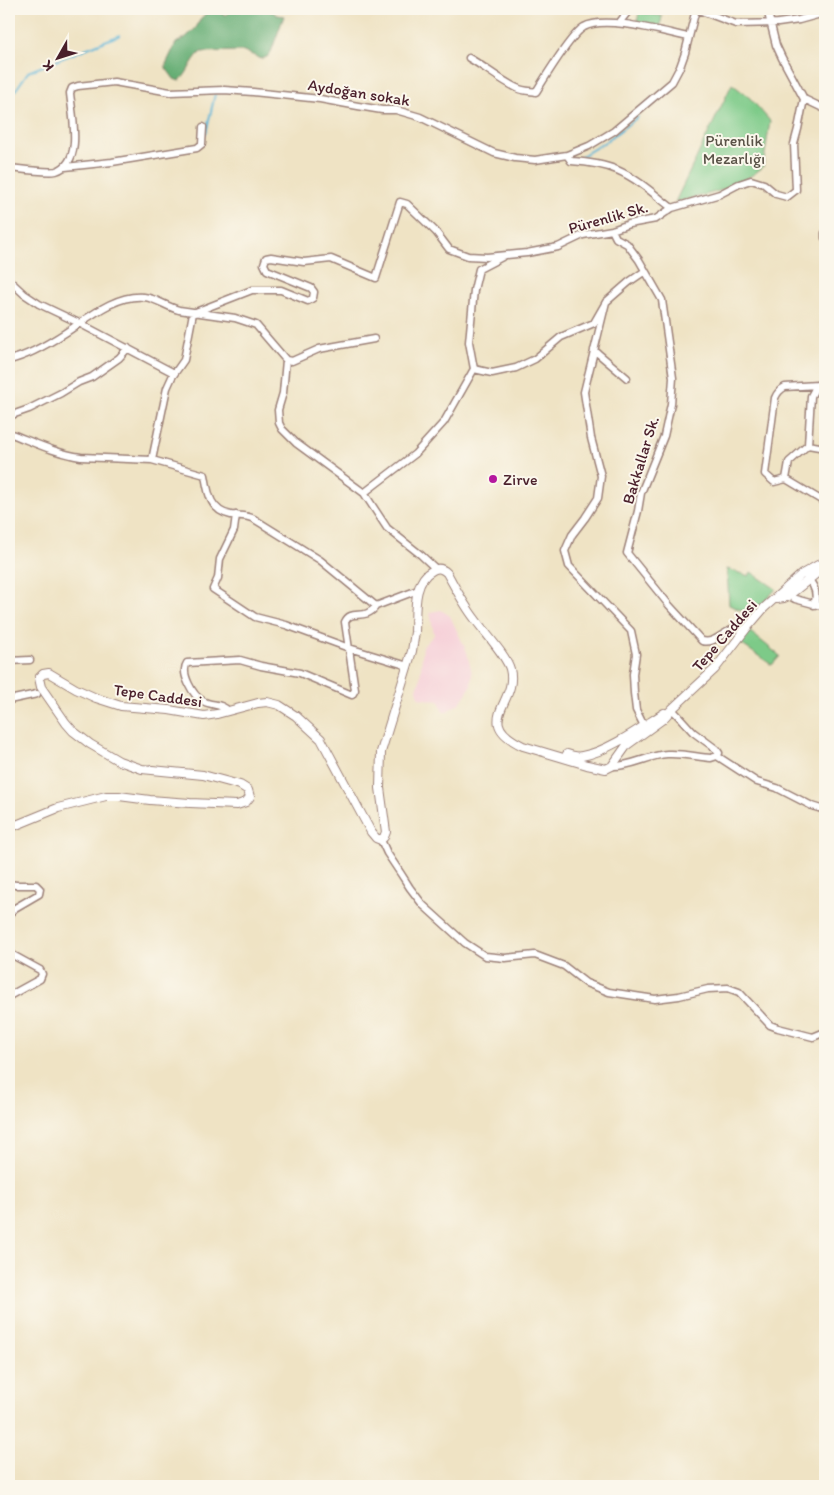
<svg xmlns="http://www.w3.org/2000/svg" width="834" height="1495" font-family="Itim,sans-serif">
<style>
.built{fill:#f6cfd8}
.green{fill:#7dca88;stroke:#64745a}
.forest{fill:#66ae74;stroke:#586650}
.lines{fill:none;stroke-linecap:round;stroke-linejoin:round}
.stream{stroke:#5bb6d9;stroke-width:2}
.minor-casing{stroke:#9c8178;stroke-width:9}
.tertiary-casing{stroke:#9c8178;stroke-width:10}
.minor{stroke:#fff;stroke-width:6}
.tertiary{stroke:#fff;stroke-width:8}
.poi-dot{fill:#b5179e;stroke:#fbf7ec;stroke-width:2}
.labels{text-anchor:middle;stroke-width:4;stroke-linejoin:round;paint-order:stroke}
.street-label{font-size:16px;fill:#4a1f2b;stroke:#fbf7ec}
.park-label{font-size:16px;fill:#595247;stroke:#fbf7ec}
.poi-label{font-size:16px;fill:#4a1f2b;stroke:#fbf7ec;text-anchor:start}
</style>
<rect width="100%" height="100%" fill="#fbf7ec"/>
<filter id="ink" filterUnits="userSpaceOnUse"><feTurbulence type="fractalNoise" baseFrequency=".02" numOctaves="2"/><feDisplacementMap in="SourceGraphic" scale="10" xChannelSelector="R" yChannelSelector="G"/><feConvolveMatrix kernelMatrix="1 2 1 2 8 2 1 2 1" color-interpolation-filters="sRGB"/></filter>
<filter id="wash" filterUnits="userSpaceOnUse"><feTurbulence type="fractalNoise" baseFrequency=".0096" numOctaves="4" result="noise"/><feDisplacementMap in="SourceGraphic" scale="20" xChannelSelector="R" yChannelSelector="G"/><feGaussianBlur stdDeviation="1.12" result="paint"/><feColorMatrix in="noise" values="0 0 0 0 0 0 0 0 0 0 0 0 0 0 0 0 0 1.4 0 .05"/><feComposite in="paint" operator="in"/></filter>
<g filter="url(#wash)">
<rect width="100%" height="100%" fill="#efe3c4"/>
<path class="built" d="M441,610L450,616L467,652L472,674L471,686L460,703L447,711H443L439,701L419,698L417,689L420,680L423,646L434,635L430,612Z"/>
<path class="green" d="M639,12L662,16L660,28L637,23Z
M732,84L750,98L770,121L763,167C735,190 709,194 675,202Z
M727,569L749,576L751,572L776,589L752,615L729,605Z
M748,630L780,656L772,665L738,642Z"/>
<path class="forest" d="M234,9H269L277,15L284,16L271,52L267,57L261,59L244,51L201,52C190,61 189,74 179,81L174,79L166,68V64L176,43L185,38L196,28L201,18L208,12L217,11L225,15Z"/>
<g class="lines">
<path class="stream" d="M9,100L28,72L120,35
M206,133L215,94
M582,156L605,142L638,117"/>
</g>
</g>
<g filter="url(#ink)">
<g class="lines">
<defs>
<path id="minor" d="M696,9L736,24L778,23L799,20L817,15
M823,9L817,15L825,12
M619,23L630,9
M469,58C485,67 500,80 517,88C523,91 530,91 536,92C544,79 572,33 584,27C605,15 664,32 689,37
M804,99L825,109
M567,155L571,161C586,162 603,164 617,170C638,179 655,195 672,208
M65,167L112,162L197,148L202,144L203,127
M9,168C19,169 48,173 56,171C84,163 72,115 70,93L72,88L78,86L114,82L170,92L224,90L253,92L320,99L358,106L382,110H396L420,117L494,153L515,158L535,160L567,155L589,146L614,131L672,82L680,67L685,53L696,9
M612,230L616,238L627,244L639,260L662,300L673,378L671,404L664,436L641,493L638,511L627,553L669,605L702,641C719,645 724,625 746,629
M825,233V238
M9,280L24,294L39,304L79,323L174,373
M606,302L584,392L591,438L601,476L598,498L585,518L572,535L565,551L569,566L631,631L636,654L633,674L634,693L636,710L644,726
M594,350L627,378
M9,360C28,356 48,344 65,333C87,319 115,294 144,297C156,298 167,307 179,310L235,318L256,325L286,360L283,393L278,410L279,423L282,429L296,443L364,493L387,528L421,555L436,569
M286,360L292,361L319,349L374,339
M474,369L492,373L516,368L535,359L561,337L594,323L606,302L629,282L645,271
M825,388L817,385L785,387C779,390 777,393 775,398L765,474L774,482L786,479L821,500H825
M9,416L29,409L61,393L79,382L92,377L119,358L128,348
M9,433C33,442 55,453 81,457L152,460L205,475C208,493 210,511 231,515C239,516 246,515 254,519L320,560L376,606
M808,445L825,448
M152,460L167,388L172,377L184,360L193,313L252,290H281L308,301L313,298L314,292L311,288L267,270L264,264L266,258L271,257L304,262L331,259L376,278L400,202L407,204L436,232L449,249L468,256L487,257L527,253L558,247L583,235L612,230L629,224L656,219L672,208L720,194L739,184L751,180L764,184L776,194L787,197L796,190L794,144L798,129L804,99L782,58L776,45L767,9
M786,479L789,462L808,445L811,396L817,385
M364,493L415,454L444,422L474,369L469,342L474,290L479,269L502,257
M236,515L234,530L220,559L218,578L213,589L255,617L286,625L349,648L408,666
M806,577C814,584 818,594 814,605
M786,594L795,599L825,607
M9,661L30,660
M9,700L37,694
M228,711C222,703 211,706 203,701C193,696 180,673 187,663L240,660L261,666L300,673L352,695L355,690L345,622C351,608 365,622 376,606L418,590
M717,756L757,782L777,788L812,806L825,810
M612,766C631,767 649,755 667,754C682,753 697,757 711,758L717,756L719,753L716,749L693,732L672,709
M381,840L387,853L401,874L410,888L423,905L465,943L485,956L505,958L535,955L564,966L586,983L609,992L635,996L655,999L679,996L708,989L728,988L739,992L770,1025L778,1028L813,1037L825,1032
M9,884L16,885H36L40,889L39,894L15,908L9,914
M9,953L40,970L42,974L40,979L9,996"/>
<path id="tertiary" d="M777,599L784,598L788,596L817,573L825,569
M567,754C572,756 577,757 582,756C607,752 642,727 664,713
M9,828L58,808L106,796H119L150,800L190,803L237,805L246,802L250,797L248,790L240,785L203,775L142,769L119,761L90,744L73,731L66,723L41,687L39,678L43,674L49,673L76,689L96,698L121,706L169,710L204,716L217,714L258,703L267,702L279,705L296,716L321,739L371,832L376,838L381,840L384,837L386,832L380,788L381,752L412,651C413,645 414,638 415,632C416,612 412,581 433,570C439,567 443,569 447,573C456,589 464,605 475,619C484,632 506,655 510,669C519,703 471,721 523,746L587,765L606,769L612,766L627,745L663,719L672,709L715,669L746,629L764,608L802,574L825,561"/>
</defs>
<use href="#minor" class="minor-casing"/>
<use href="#tertiary" class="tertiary-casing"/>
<use href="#minor" class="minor"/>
<use href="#tertiary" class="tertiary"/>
</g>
</g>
<circle class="poi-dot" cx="493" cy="479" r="5"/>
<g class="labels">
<g class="street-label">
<text transform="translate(359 92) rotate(9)" y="6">Aydoğan sokak</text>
<text transform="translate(608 217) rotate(-16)" y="6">Pürenlik Sk.</text>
<text transform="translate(640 460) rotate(-73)" y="6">Bakkallar Sk.</text>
<text transform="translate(724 635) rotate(-49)" y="6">Tepe Caddesi</text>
<text transform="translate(158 695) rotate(8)" y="6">Tepe Caddesi</text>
</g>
<g class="park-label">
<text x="734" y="146">Pürenlik<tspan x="734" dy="18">Mezarlığı</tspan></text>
</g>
<g class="poi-label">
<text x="503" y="485">Zirve</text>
</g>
</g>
<rect width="834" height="1495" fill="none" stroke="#fbf7ec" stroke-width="30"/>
<g transform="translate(58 58) rotate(231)" stroke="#fbf7ec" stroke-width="4" paint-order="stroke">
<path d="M0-4L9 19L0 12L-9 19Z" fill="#4a1f2b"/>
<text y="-8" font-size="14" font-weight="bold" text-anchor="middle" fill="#4a1f2b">K</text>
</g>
</svg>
